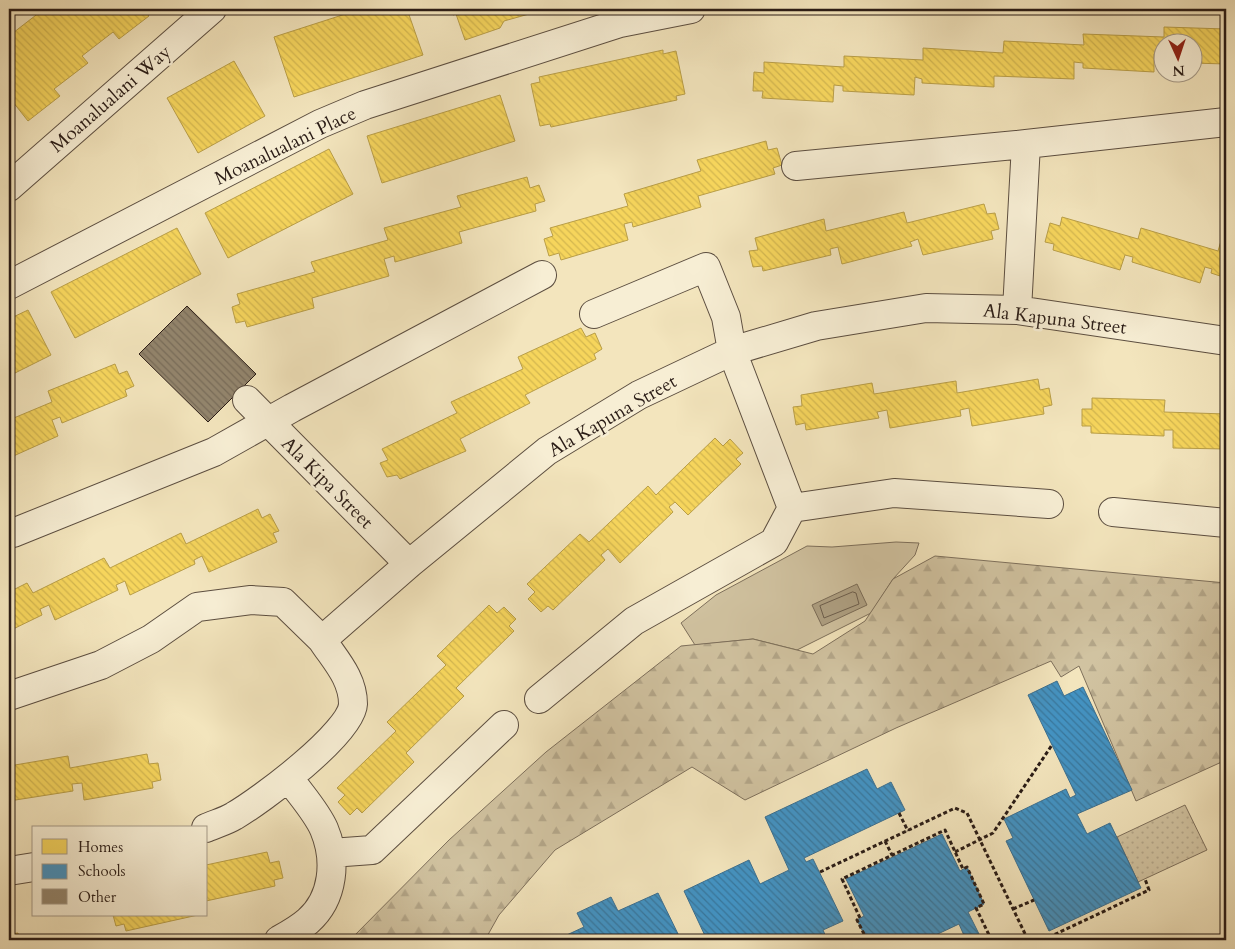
<svg xmlns="http://www.w3.org/2000/svg" width="1235" height="949" font-family="Cardo,serif">
<style>
.grass{fill:#d1c3a1;stroke:#7e705c}
.forest{fill:url(#forest-firs);stroke:#7e705c}
.park{fill:url(#park-dots);stroke:#7e705c}
.water{fill:#afa184;stroke:#7a6c58}
.homes{fill:url(#homes-back-hatch);stroke:#b99e47}
.schools{fill:url(#schools-back-hatch);stroke:#3c6f8f}
.lines{fill:none;stroke-linecap:round;stroke-linejoin:round}
.shore{stroke:#6c5e4d;stroke-width:1}
.building{fill:url(#building-back-hatch);stroke:#2a1c16}
.minor-casing{stroke:#5c4e40;stroke-width:30}
.path{stroke:#2a1c16;stroke-width:3;stroke-dasharray:4 2.5;stroke-linecap:butt}
.minor{stroke:#f7eed4;stroke-width:28}
.labels{text-anchor:middle;stroke-width:5;stroke-linejoin:round;paint-order:stroke}
.street-label{font-size:19px;fill:#2a1c16;stroke:#f7eed4}
</style>
<defs>
<pattern id="forest-firs" width="22" height="20" patternUnits="userSpaceOnUse" patternTransform="scale(1.25)"><rect width="22" height="20" fill="#d1c3a1"/><path d="M5 1l3.5 6h-7zM16 11l3.5 6h-7z" fill="#b4a78a"/></pattern>
<pattern id="park-dots" width="8" height="8" patternUnits="userSpaceOnUse" patternTransform="scale(1.25)"><rect width="8" height="8" fill="#d1c3a1"/><path d="M2 2h.1M6 6h.1" fill="none" stroke="#b4a78a" stroke-width="1.8" stroke-linecap="round"/></pattern>
<pattern id="homes-back-hatch" width="6" height="6" patternUnits="userSpaceOnUse" patternTransform="scale(1.25)"><rect width="6" height="6" fill="#f6d55c"/><path d="M-1 5l2 2M0 0l6 6M5-1l2 2" fill="none" stroke="#d3b64f"/></pattern>
<pattern id="schools-back-hatch" width="6" height="6" patternUnits="userSpaceOnUse" patternTransform="scale(1.25)"><rect width="6" height="6" fill="#4393c3"/><path d="M-1 5l2 2M0 0l6 6M5-1l2 2" fill="none" stroke="#38779d"/></pattern>
<pattern id="building-back-hatch" width="6" height="6" patternUnits="userSpaceOnUse" patternTransform="scale(1.25)"><rect width="6" height="6" fill="#93856d"/><path d="M-1 5l2 2M0 0l6 6M5-1l2 2" fill="none" stroke="#786c59"/></pattern>
</defs>
<rect width="100%" height="100%" fill="#f3e5bd"/>
<filter id="stains"><feTurbulence type="fractalNoise" baseFrequency=".004" numOctaves="4"/><feColorMatrix values="0 0 0 0 .2 0 0 0 0 .09 0 0 0 0 .02 0 0 0 .5 -.17"/></filter>
<radialGradient id="worn" r=".72"><stop offset=".6" stop-color="#630" stop-opacity="0"/><stop offset="1" stop-color="#630" stop-opacity=".3"/></radialGradient>
<path class="grass" d="M896,542L919,543L915,555L893,579L871,613L797,650L753,639L695,645L681,623L716,595L807,546L832,547Z"/>
<path class="forest" d="M935,556L1226,583V760L1136,801L1079,666L1061,677L1051,661L896,728L745,800L692,767L555,850L499,915L485,940H350L449,840L546,752L681,646L753,639L813,654L865,621L893,579Z"/>
<path class="park" d="M1185,805L1207,850L1138,882L1117,837Z"/>
<path class="water" d="M857,584L867,605L822,626L812,605Z"/>
<path class="homes" d="M41,9H143L149,16L119,39L113,32L82,56L88,63L54,89L60,96L28,121L9,97V36L40,12Z
M361,9H407L423,55L294,97L274,37Z
M450,9H547L504,21L500,28L465,40L456,14L453,15Z
M1164,27L1226,29V64L1192,63V42H1162V54H1154V72L1083,68V63L1074,62V79L994,76V87L922,83V79L915,77L914,95L843,91V86L834,85L833,102L762,98L763,91H753L754,72L764,73V62L844,67V56L923,60V48L1003,53L1004,41L1084,45L1083,34L1164,37Z
M663,50V54L676,51L685,94L676,96L677,100L551,127L550,124L540,126L531,84L540,82L539,77Z
M234,61L265,116L198,153L167,98Z
M500,95L515,141L382,183L367,136Z
M766,141L768,150L777,148L782,165L773,168L775,174L698,196L701,207L633,227L632,222L624,224L628,240L561,260L559,253L549,256L544,239L553,236L550,228L628,206L624,194L701,171L697,160Z
M329,149L353,194L228,258L205,213Z
M527,177L530,188L539,185L545,201L535,204L536,211L459,232L462,243L395,262L394,256L384,259L389,276L312,298L314,308L247,327L245,321L236,323L232,307L240,304L237,294L315,272L311,262L388,240L384,228L461,207L457,196Z
M984,204L987,214L995,213L999,229L991,231L993,239L923,255L918,239L910,242L912,246L842,264L838,247L830,249L831,255L763,271L762,266L753,267L749,251L758,250L755,238L824,219L826,231L904,212L907,223Z
M1062,217L1138,239L1141,228L1218,251L1221,241L1226,242V278L1211,273L1212,269L1205,267L1200,283L1132,262L1133,257L1125,255L1120,270L1053,250L1054,244L1045,242L1050,223L1060,226Z
M177,228L201,274L75,338L51,292Z
M28,310L51,355L9,376V319Z
M581,328L586,337L595,333L602,349L594,354L596,359L525,395L530,403L460,439L466,451L400,479L397,475L387,477L380,463L388,460L382,449L457,413L451,402L523,369L518,357Z
M115,364L119,374L127,371L134,386L125,390L127,396L62,423L60,417L52,420L58,436L9,458V420L52,402L48,391Z
M1038,379L1040,390L1049,388L1052,405L1043,407L1044,414L972,426L969,408L960,410L961,416L890,428L887,410L877,412L879,418L806,430L805,423L796,425L793,407L802,406L801,395L872,383L874,394L956,381L957,393Z
M1092,398L1165,400L1164,412L1226,414V449L1173,448V430H1164V436L1091,433V426H1082V409H1092Z
M715,438L723,446L730,439L743,453L736,459L741,464L688,515L675,502L669,507L673,512L620,563L608,549L601,555L605,560L553,610L548,606L541,612L528,599L535,592L527,584L580,534L589,542L648,486L656,495Z
M258,509L262,518L270,514L279,531L273,533L277,542L209,572L202,556L194,560L195,564L130,595L125,581L116,585L118,590L55,620L49,605L40,609L42,615L9,631V592L27,583L33,593L104,558L110,568L181,533L186,544Z
M489,605L497,613L504,607L516,619L509,626L514,631L456,688L464,696L406,753L414,762L362,813L357,808L350,815L338,802L345,795L337,788L396,731L387,722L446,665L437,656Z
M147,754L149,764L158,763L161,780L152,782L153,788L84,800L82,783L72,784L73,791L9,801V766L68,756L70,768Z
M267,852L270,863L279,861L283,878L274,880L275,886L206,901V865Z
M113,915H198L126,931L124,924L116,926Z
M18,933L19,940H9V934Z"/>
<path class="schools" d="M1057,681L1064,696L1083,687L1132,790L1077,814L1087,834L1110,823L1141,888L1049,931L1006,841L1013,838L1004,819L1066,789L1070,798L1076,795L1028,695Z
M867,769L877,789L891,782L905,810L804,858L806,862L813,859L843,921L823,930L826,937L819,940H707L684,891L749,860L760,884L789,870L765,817Z
M942,834L960,871L967,867L984,904L968,912L980,936L966,940L959,924L925,940H867L857,920L864,916L846,879Z
M658,893L681,940H556L584,927L577,913L611,897L618,911Z"/>
<g class="lines">
<path class="shore" d="M853,592L856,593L859,604L824,618L820,606Z"/>
</g>
<path class="building" d="M187,306L256,374L208,422L139,354Z"/>
<g class="lines">
<defs>
<path id="minor" d="M796,166L1026,144L1226,122
M9,187L212,9
M9,285L320,124L365,105L620,23L691,9
M1017,310L1026,144
M594,314L706,267L726,317L732,351L792,508
M247,400L409,564
M1113,512L1226,523
M13,533L214,452L292,408L542,275
M9,696L101,665L151,639L197,607L251,600L283,602L322,640
M539,699L634,621L774,542L792,508L894,493L1049,504
M206,828C215,824 226,821 234,816C260,801 352,733 353,704C353,678 335,660 322,640L409,564L547,451L639,395L732,351L816,326L926,308L1017,310L1226,341
M331,853L372,850L504,725
M9,871L34,867
M279,940C288,935 299,929 308,921C334,898 337,860 324,829C316,811 300,794 289,778"/>
</defs>
<use href="#minor" class="minor-casing"/>
<path class="path" d="M899,813L908,831
M885,841L892,855
M955,852L993,833L1052,745
M820,872L955,808L967,813L1028,940
M1013,909L1034,900
M695,935L698,940
M867,940L857,920L860,918L842,879L945,830L963,869L967,867L984,904L976,908L990,937L983,940
M1043,940L1149,890L1145,879"/>
<use href="#minor" class="minor"/>
</g>
<g class="labels">
<g class="street-label">
<text transform="translate(110 98) rotate(-41)" y="7">Moanalualani Way</text>
<text transform="translate(285 145) rotate(-26)" y="7">Moanalualani Place</text>
<text transform="translate(1055 318) rotate(7)" y="7">Ala Kapuna Street</text>
<text transform="translate(612 415) rotate(-30)" y="7">Ala Kapuna Street</text>
<text transform="translate(328 482) rotate(45)" y="7">Ala Kipa Street</text>
</g>
</g>
<rect width="1235" height="949" fill="none" stroke="#f3e5bd" stroke-width="30"/>
<rect x="10" y="10" width="1215" height="929" fill="none" stroke="#2a1c16" stroke-width="2.5"/>
<rect x="15" y="15" width="1205" height="919" fill="none" stroke="#2a1c16"/>
<rect x="32" y="826" width="175" height="90" fill="#f7eed4" stroke="#a59a88"/>
<rect x="42" y="839" width="25" height="15" fill="#f6d55c" stroke="#a59a88"/>
<text x="78" y="852" font-size="15" fill="#2a1c16">Homes</text>
<rect x="42" y="864" width="25" height="15" fill="#4393c3" stroke="#a59a88"/>
<text x="78" y="876" font-size="15" fill="#2a1c16">Schools</text>
<rect x="42" y="889" width="25" height="15" fill="#93856d" stroke="#a59a88"/>
<text x="78" y="902" font-size="15" fill="#2a1c16">Other</text>
<g transform="translate(1178 58) rotate(177)"><circle r="24" fill="#f7eed4" stroke="#a59a88"/>
<path d="M0-4L9 19L0 12L-9 19Z" fill="#8f2418"/>
<text y="-8" font-size="14" font-weight="bold" text-anchor="middle" fill="#2a1c16">N</text>
</g>
<rect width="100%" height="100%" filter="url(#stains)"/>
<rect width="100%" height="100%" fill="url(#worn)"/>
</svg>
